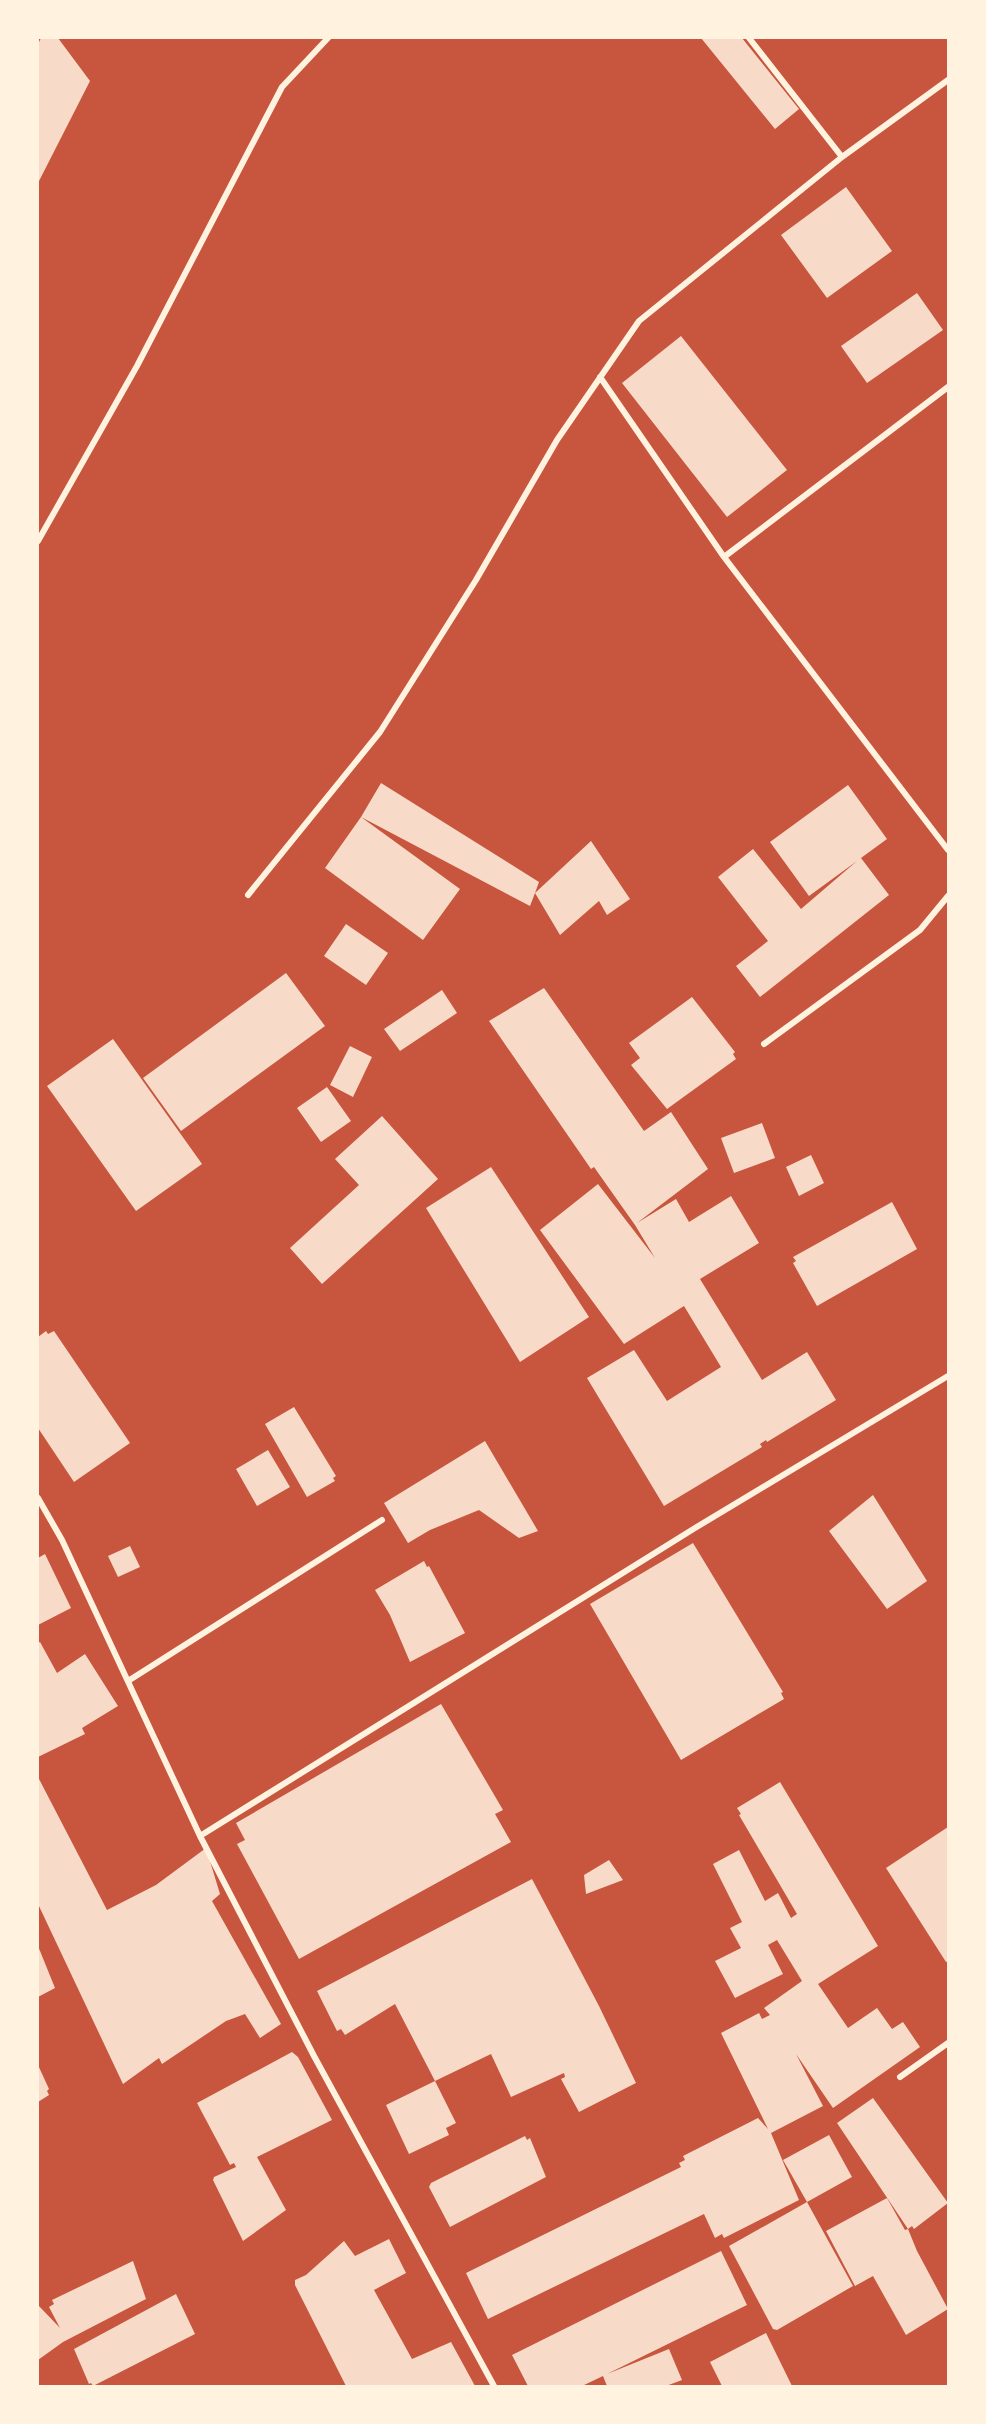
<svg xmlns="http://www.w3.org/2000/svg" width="986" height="2424" font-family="Barlow,sans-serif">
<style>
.building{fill:#f7dbc8}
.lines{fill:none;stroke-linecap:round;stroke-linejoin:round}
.minor{stroke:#fff3e0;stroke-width:6}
</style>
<rect width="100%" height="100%" fill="#c8553d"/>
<path class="building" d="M41,38H58L90,81L38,183V44Z
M701,38H742L799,109L775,129Z
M846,187L892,251L827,298L781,235Z
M917,293L943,330L867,383L841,346Z
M681,336L787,470L727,517L622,383Z
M381,783L539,882L535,893L591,841L630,899L607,915L599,901L560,935L535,893L530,906L361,817Z
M848,785L887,839L861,858L889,895L760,997L736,966L768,941L718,877L753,849L801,909L857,861L809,896L770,842Z
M361,817L460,889L423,940L325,868Z
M346,924L388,953L366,985L324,956Z
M286,973L325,1026L181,1131L143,1078Z
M544,988L644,1131L671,1112L708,1169L637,1223L676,1199L689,1222L731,1196L759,1243L700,1279L762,1380L807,1352L836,1400L767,1442L766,1440L760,1444L762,1447L664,1506L587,1378L634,1350L667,1401L721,1367L684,1306L624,1344L540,1230L598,1184L655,1258L635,1225L594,1167L591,1169L489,1021Z
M442,990L457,1013L400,1051L384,1029Z
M692,997L735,1052L733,1054L736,1059L667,1109L631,1065L640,1058L629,1043Z
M113,1039L202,1164L136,1211L47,1086Z
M350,1046L372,1057L353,1097L330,1085Z
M327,1087L351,1121L321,1142L297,1108Z
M382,1116L438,1179L322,1284L290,1248L359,1185L335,1159Z
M762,1123L775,1158L734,1173L721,1138Z
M811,1155L824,1183L799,1196L786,1167Z
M491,1167L589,1317L520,1362L426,1208Z
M892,1202L917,1249L817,1306L793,1263L796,1261L793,1257Z
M46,1331L48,1334L54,1331L130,1443L74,1482L38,1428V1337Z
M294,1407L336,1476L333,1478L335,1481L307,1497L265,1424Z
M485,1441L538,1531L519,1538L479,1510L430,1530L408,1543L384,1503Z
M268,1450L290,1487L257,1506L236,1469Z
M873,1495L927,1581L887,1609L829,1531Z
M693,1543L783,1692L781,1693L784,1699L681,1760L590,1604Z
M130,1546L140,1567L118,1577L108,1556Z
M45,1554L71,1608L38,1625V1558Z
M424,1561L427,1567L429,1566L465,1633L410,1662L390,1615L375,1590Z
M40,1642L57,1673L85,1654L118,1706L82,1728L85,1734L38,1757V1643Z
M441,1704L503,1810L495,1814L511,1842L299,1959L237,1844L245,1840L236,1823Z
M38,1777L107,1910L156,1885L206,1848L220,1894L212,1901L281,2024L260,2038L245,2014L226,2021L162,2064L159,2058L123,2084L38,1904Z
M780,1782L878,1946L818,1984L848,2028L877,2008L892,2029L903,2022L920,2047L833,2108L796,2054L823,2106L771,2133L799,2200L724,2238L722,2234L715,2238L704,2214L488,2319L466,2273L681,2167L679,2163L685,2160L683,2156L758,2118L768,2129L721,2033L759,2013L762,2019L770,2015L764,2008L802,1981L777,1940L768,1945L783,1974L735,1998L715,1961L741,1948L730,1928L742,1922L713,1864L739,1850L765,1901L778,1893L791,1918L797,1914L739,1815L741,1814L737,1808Z
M948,1827V1961L946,1962L886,1868Z
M609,1860L623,1880L586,1894L584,1875Z
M532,1879L599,2006L636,2083L634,2084L579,2112L561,2079L565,2077L564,2073L511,2097L491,2054L435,2081L395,2004L345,2035L341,2029L337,2031L317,1991Z
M38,1946L55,1988L38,1997Z
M292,2052L298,2057L332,2120L257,2157L286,2210L243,2241L213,2180L214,2177L236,2167L234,2163L230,2165L197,2103Z
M38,2065L49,2089L47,2091L49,2095L38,2102Z
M435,2081L456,2123L446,2128L449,2135L409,2154L386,2105Z
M873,2098L948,2203L914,2229L912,2226L908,2229L837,2123Z
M829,2135L852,2177L807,2202L783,2160Z
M525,2136L527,2140L530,2138L546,2177L450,2227L429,2187L431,2183Z
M887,2198L905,2230L908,2229L917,2251L948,2309L906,2335L873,2276L855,2286L826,2231Z
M807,2202L853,2286L777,2330L773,2329L729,2246Z
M389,2239L406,2273L374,2290L412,2359L451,2342L475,2386H346L295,2285V2280L306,2275L344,2241L355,2256Z
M721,2251L747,2305L607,2374L669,2349L682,2380L666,2386H607L603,2376L582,2386H528L512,2355Z
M133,2261L146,2299L63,2342L38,2360V2305L60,2328L49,2307L54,2304L52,2300Z
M176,2294L195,2334L93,2386L91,2383L89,2384L74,2349Z
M766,2333L792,2386H722L710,2362Z"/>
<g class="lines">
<path class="minor" d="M749,38L842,157
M600,377L724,557L948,850
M38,541L137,366L282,87L328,38
M724,557L948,387
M248,895L380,732L476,580L557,440L639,321L842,157L948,80
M764,1044L920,930L948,896
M38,1498L62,1540L200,1836L314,2056L494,2386
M128,1681L382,1520
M200,1836L695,1528L948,1376
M900,2077L948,2043"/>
</g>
<rect width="986" height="2424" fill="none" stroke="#fff3e0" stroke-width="78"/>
</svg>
